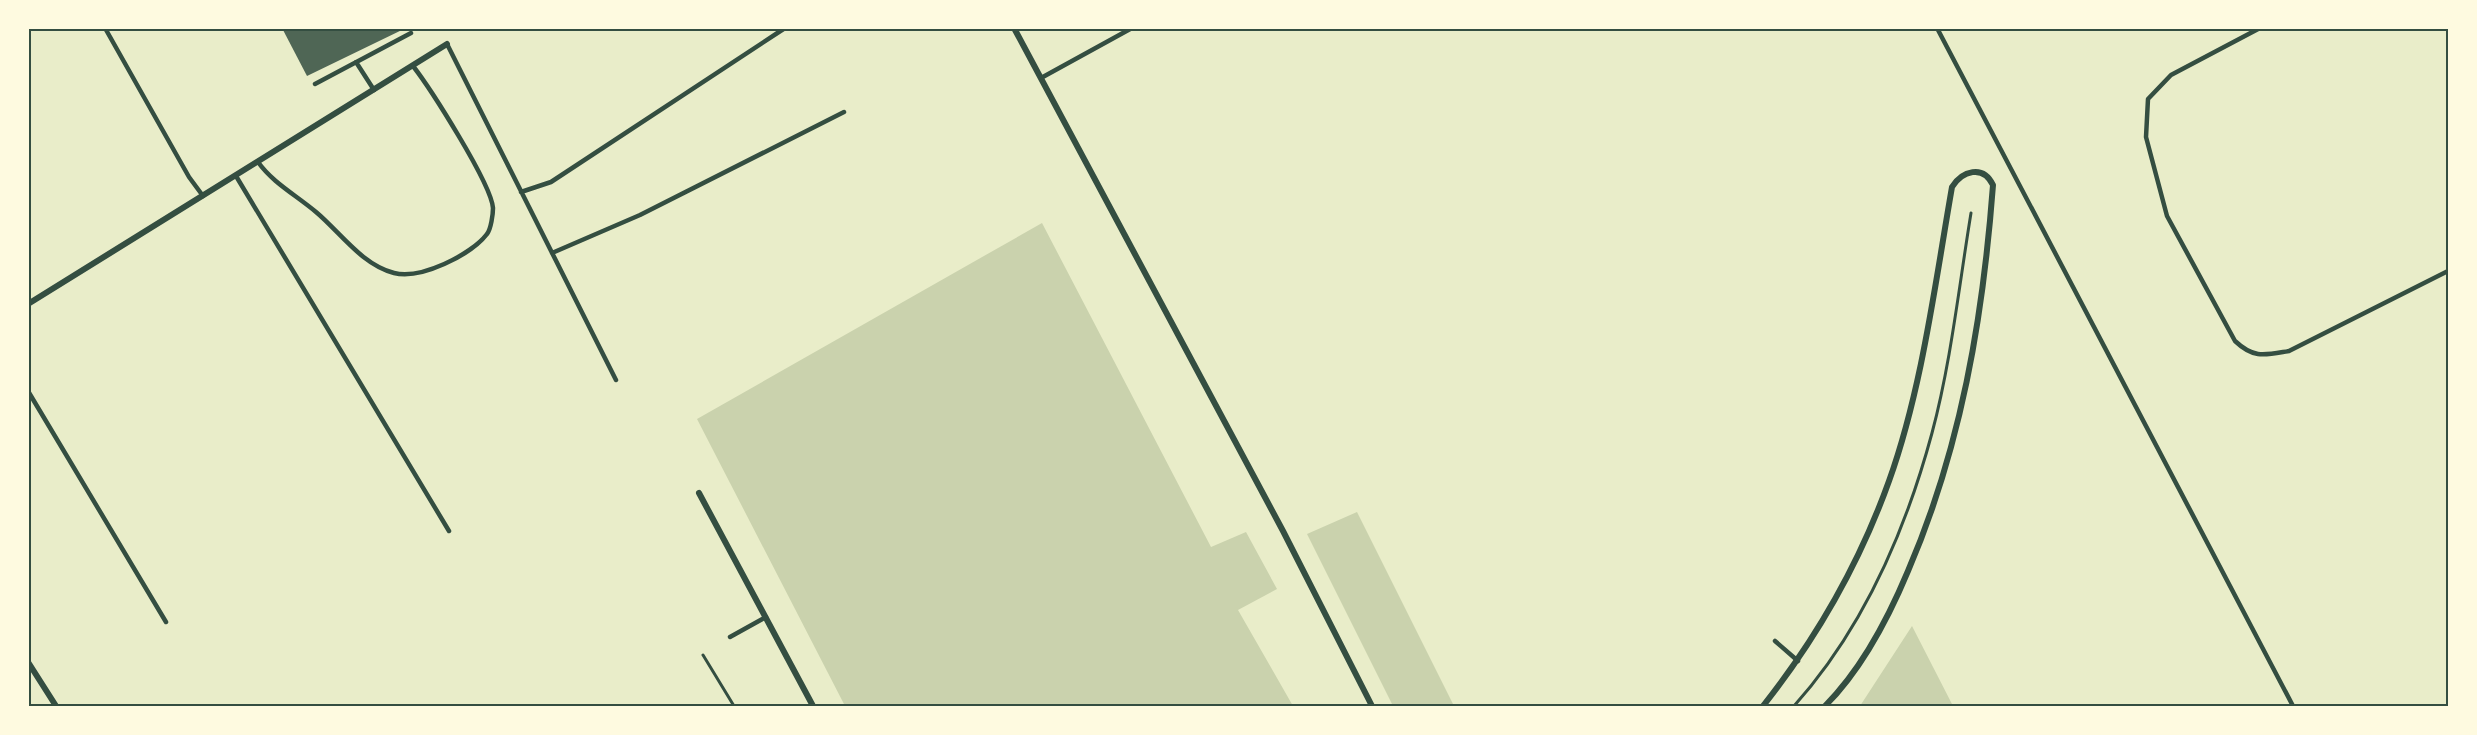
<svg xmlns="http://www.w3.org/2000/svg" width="2477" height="735" font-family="Cabin,sans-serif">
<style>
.green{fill:#cad2ad}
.building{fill:#4f6655}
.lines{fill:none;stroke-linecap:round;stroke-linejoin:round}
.path{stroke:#344e41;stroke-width:3}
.service{stroke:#344e41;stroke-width:4.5}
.minor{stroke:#344e41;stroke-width:6}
.neatline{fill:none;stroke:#344e41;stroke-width:2}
</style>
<rect width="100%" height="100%" fill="#e9edc9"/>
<path class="green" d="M1042,223L1211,547L1246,532L1277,589L1238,610L1293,706H845L697,419Z
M1357,512L1454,706H1393L1307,534Z
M1912,626L1953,706H1860Z"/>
<path class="building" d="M282,28H406L307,76Z"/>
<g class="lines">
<path class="path" d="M703,655L734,706
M1794,706C1863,629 1905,533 1932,433C1951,362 1959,286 1971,213"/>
<path class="service" d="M105,28L189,177L203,196
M1937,28L2293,706
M2260,28L2171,75L2148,99L2146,137L2167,216L2235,341C2254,359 2265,355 2289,351L2448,271
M447,44L616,380
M356,62L374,90
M1041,78L1132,28
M315,84L411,33
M258,162C273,183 296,195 316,212C340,232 362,265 394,273C420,280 471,255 487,234C491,229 493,214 493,208C491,183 430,88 413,66
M236,176L449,531
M521,192L551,182L785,28
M552,253L640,215L844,112
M28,391L166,622
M730,637L766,617
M1775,641L1798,661"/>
<path class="minor" d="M1014,28L1283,531L1372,706
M28,304L447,44
M699,493L813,706
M28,662L56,706
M1763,706C1816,639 1860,562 1889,481C1922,389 1935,284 1952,187C1962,171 1983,164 1993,185C1983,318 1961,448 1908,571C1888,619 1862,669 1825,706"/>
</g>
<rect width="2477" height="735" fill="none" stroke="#fefae0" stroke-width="60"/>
<rect x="30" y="30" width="2417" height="675" class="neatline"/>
</svg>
